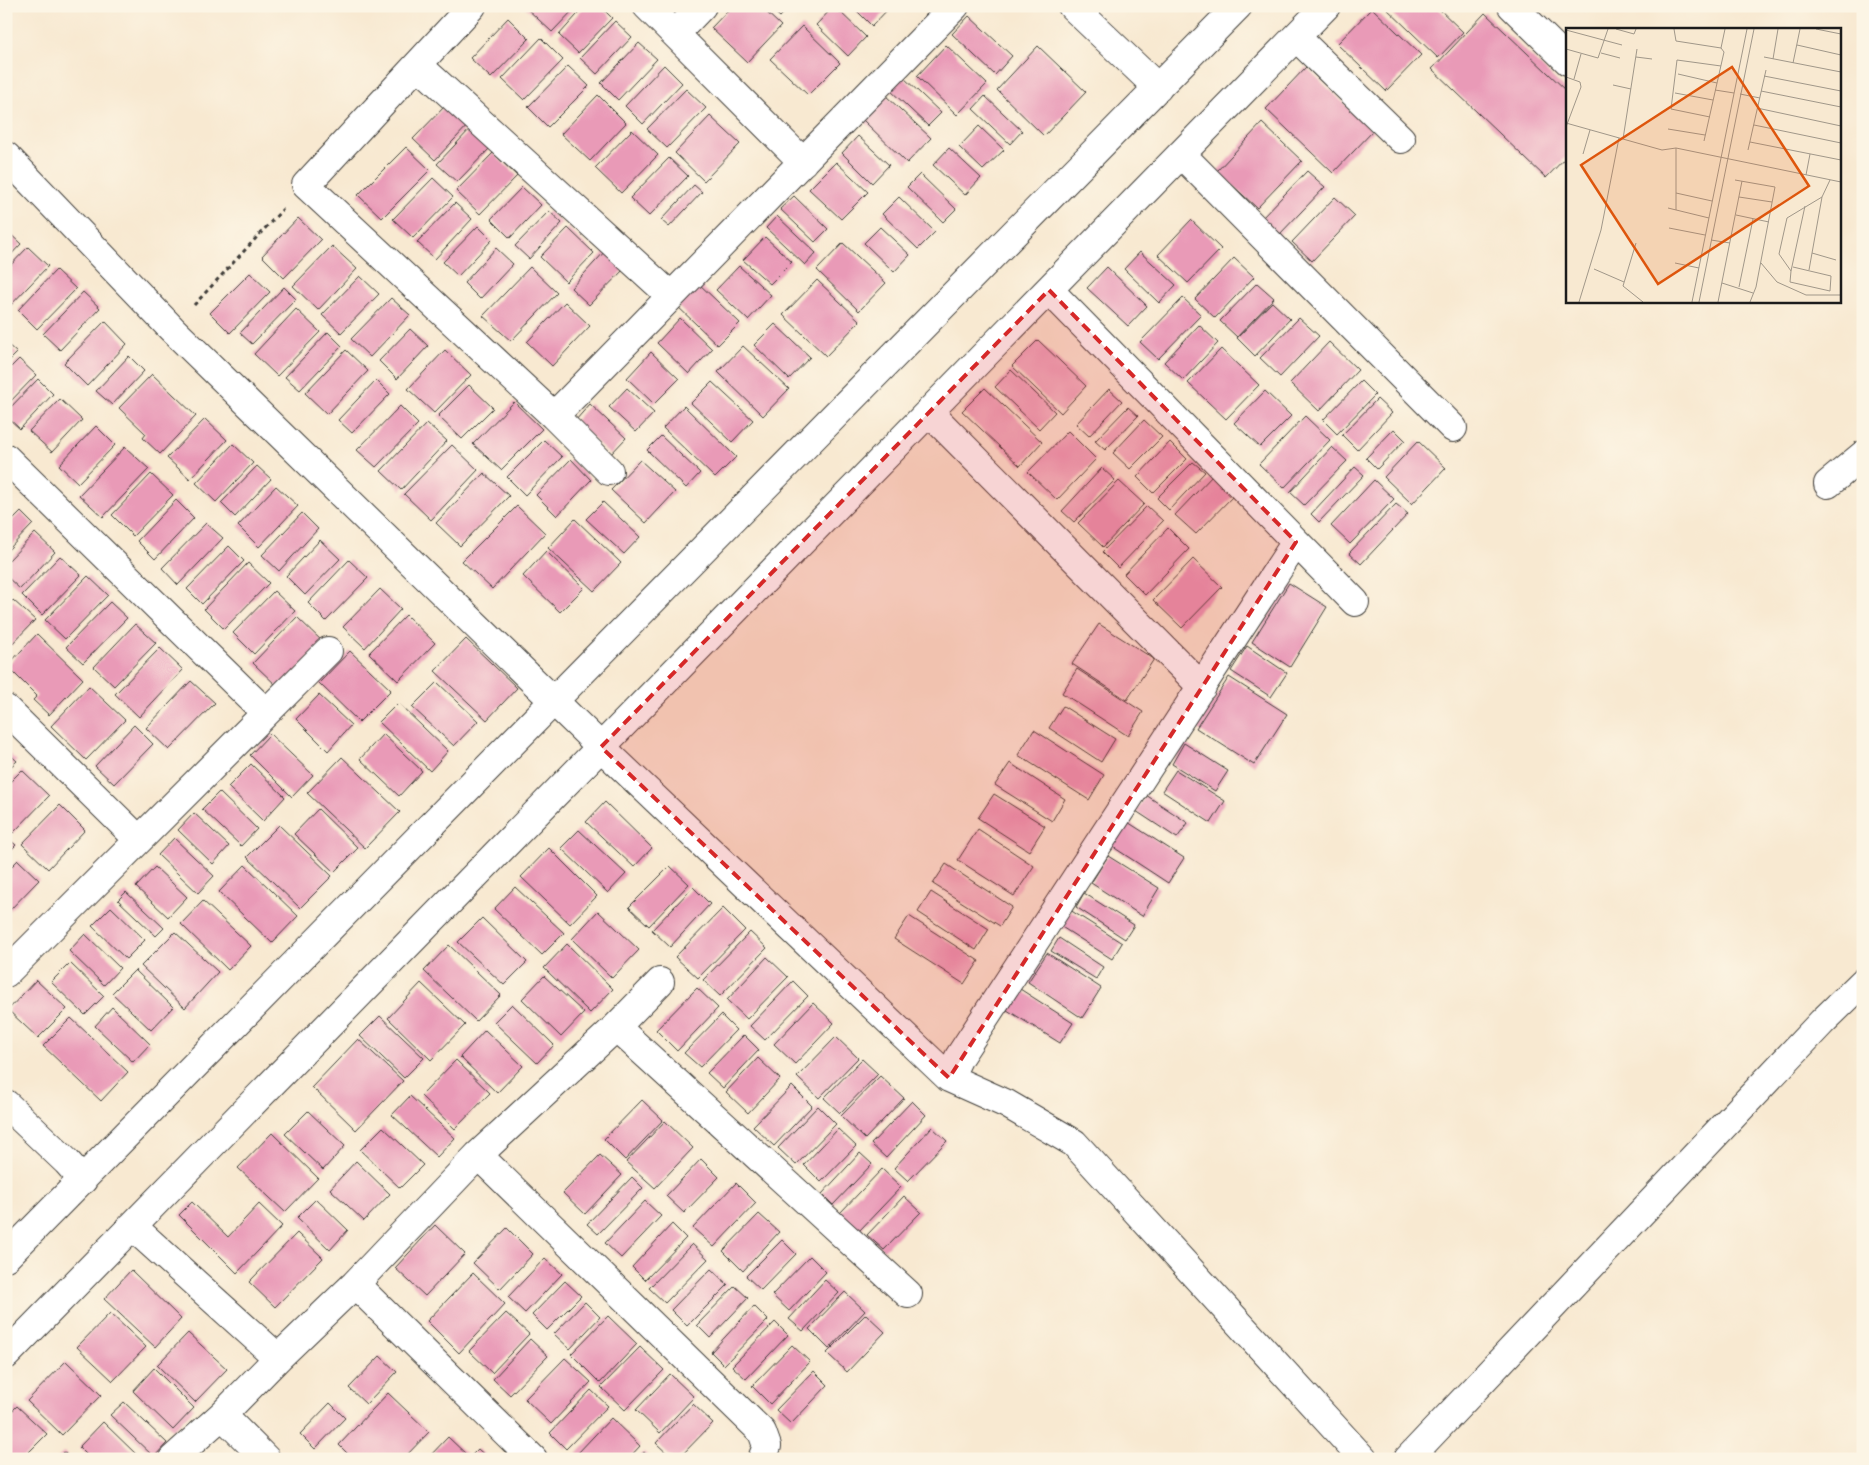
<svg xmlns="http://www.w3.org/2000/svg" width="1869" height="1465" font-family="'Comic Neue',sans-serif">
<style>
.building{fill:#e99ab7}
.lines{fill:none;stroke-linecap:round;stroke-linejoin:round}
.minor-casing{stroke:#3d3b37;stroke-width:30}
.path{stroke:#3d3b37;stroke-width:3;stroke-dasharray:4 4;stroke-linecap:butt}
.minor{stroke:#fff;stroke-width:28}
.marked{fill:#d62828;fill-opacity:0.2;stroke:#d62828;stroke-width:4;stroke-dasharray:10 6;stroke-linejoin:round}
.inset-road{fill:none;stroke:#a09789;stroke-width:1}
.view{fill:#de560d;fill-opacity:0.15;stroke:#de560d;stroke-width:2.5}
.inset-edge{fill:none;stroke:#1c1c1c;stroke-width:2.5}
</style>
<rect width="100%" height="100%" fill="#fcf5e5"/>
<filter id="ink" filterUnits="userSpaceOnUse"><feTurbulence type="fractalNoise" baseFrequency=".02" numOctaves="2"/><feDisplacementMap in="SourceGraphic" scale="10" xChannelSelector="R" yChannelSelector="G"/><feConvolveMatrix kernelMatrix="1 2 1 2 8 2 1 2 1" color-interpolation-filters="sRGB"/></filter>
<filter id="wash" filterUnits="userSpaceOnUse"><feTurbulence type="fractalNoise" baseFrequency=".0096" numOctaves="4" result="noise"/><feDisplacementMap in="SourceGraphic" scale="20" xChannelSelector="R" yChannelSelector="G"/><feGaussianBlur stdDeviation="1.12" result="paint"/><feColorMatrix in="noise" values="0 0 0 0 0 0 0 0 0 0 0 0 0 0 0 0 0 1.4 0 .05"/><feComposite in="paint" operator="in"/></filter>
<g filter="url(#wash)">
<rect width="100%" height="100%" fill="#f8e9d1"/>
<g id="blocks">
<path class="building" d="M524,6H577L552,32Z
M585,6H600L612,18L578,53L559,35Z
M732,6H760L781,26L747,62L711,28Z
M768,6H790L780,17Z
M834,6L866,37L848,56L816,25Z
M852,6H891L872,26Z
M1384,6H1436L1463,32L1438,58Z
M1372,8L1421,55L1386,91L1337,44Z
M1485,13L1568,92V155L1546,178L1432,69Z
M969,16L1012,56L995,75L952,34Z
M508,18L529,39L491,78L470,58Z
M615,21L632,37L597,74L580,58Z
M802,26L840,63L808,95L770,59Z
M541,38L563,60L524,100L502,79Z
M639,43L657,59L618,100L601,83Z
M946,45L987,84L957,115L917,76Z
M1038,46L1086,92L1044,136L997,90Z
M664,65L682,83L643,124L625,106Z
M568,66L589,86L548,127L528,107Z
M1306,67L1373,131L1333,173L1266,109Z
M902,76L941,113L928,126L889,89Z
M686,89L706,108L667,148L647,129Z
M598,95L626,123L590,161L561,134Z
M885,95L931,138L907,163L862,119Z
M985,96L1022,131L1010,144L973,109Z
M449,102L471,122L435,160L413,139Z
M710,116L740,144L704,181L675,153Z
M1262,123L1302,161L1257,208L1217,171Z
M979,126L1004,150L983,170L959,147Z
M472,127L492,146L457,182L437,164Z
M632,130L658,155L621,193L595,168Z
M858,136L889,165L872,183L842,153Z
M406,147L430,170L382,218L358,195Z
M949,148L981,178L965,195L933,165Z
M493,153L517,176L480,214L456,191Z
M669,158L688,176L649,216L630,198Z
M836,162L868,192L841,219L809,189Z
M1307,171L1325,187L1278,236L1261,219Z
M920,174L956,209L943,222L907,187Z
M433,178L453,197L413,238L393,219Z
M694,185L702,192L669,227L661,220Z
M522,187L541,205L510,238L491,219Z
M794,196L828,229L815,242L780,209Z
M899,197L935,232L918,249L882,214Z
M1335,197L1355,216L1312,261L1292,242Z
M455,203L472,219L435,259L417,242Z
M549,211L562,223L529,259L515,246Z
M777,216L816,253L805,265L766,228Z
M298,218L321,240L284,278L262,256Z
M1191,220L1221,249L1188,283L1158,255Z
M478,226L492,240L458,276L443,262Z
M880,227L910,255L894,272L864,243Z
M568,228L594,253L566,282L540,257Z
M6,230L21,244L6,260Z
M765,237L792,262L770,284L743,260Z
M843,243L886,283L859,311L817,270Z
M332,246L357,269L318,310L293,286Z
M28,247L48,266L8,308L6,307V270Z
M496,248L513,264L480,299L464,283Z
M607,249L626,267L589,305L571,288Z
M1140,252L1176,285L1159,303L1124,269Z
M1234,258L1254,277L1215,318L1195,299Z
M739,266L771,295L748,320L716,290Z
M530,267L557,293L511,341L483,316Z
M1107,267L1147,306L1128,326L1087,288Z
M56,270L76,289L37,329L18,310Z
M250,273L270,292L230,333L210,313Z
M360,276L379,294L341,333L322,315Z
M817,280L860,321L826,356L783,315Z
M697,282L740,323L718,345L675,304Z
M1257,283L1274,298L1237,337L1220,321Z
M284,287L296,299L252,344L240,333Z
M83,292L100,308L60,350L43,334Z
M391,298L410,315L370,357L351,339Z
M1183,298L1201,315L1158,359L1140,342Z
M565,302L590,326L552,366L527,342Z
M1272,302L1290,319L1255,356L1237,338Z
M296,309L320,332L277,376L254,354Z
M680,318L712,349L689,374L657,343Z
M1299,318L1319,336L1280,377L1260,358Z
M105,321L127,344L87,386L64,363Z
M775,324L810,357L789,379L754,345Z
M1199,325L1218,343L1183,380L1164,362Z
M410,329L428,346L397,379L379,361Z
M328,332L342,346L300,390L285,377Z
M1038,340L1086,386L1061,413L1012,366Z
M1329,342L1358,370L1319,411L1290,383Z
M6,343L17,353L6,364Z
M743,346L789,389L763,416L718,372Z
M1221,349L1259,385L1226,419L1188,383Z
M346,350L368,371L327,414L305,393Z
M445,350L471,375L434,413L408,389Z
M651,352L679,379L654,404L627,378Z
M129,356L144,371L112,405L96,391Z
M19,359L36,375L6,406V372Z
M1011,370L1055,412L1039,429L995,387Z
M152,374L196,416L160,454L143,438L146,434L119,408Z
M38,379L53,394L20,429L6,416V412Z
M376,380L390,394L352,433L338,420Z
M1361,381L1375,395L1337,434L1323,420Z
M712,382L753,420L732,442L691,403Z
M469,385L493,408L462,439L438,416Z
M627,388L654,413L636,432L609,407Z
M985,388L1042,442L1020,466L962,411Z
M1109,389L1122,401L1089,436L1076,424Z
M1265,391L1291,416L1260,447L1234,423Z
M60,399L82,420L52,452L29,431Z
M1377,399L1392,413L1357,450L1342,435Z
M514,402L542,429L501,470L473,444Z
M590,404L626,438L610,455L575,421Z
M400,406L418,424L376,467L357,450Z
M684,406L736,457L715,478L663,428Z
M1128,407L1138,416L1105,450L1095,441Z
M1305,416L1330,440L1284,488L1259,464Z
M205,419L227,440L190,479L167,458Z
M1144,420L1162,437L1130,469L1113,453Z
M427,423L447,441L401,490L381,471Z
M96,426L115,445L78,483L59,465Z
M1394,429L1405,440L1377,469L1366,458Z
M1068,431L1096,459L1057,500L1028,472Z
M661,436L700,473L686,488L647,450Z
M544,440L562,457L525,495L507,477Z
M1418,441L1446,468L1412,504L1384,477Z
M1170,442L1187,459L1153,493L1137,477Z
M233,444L253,463L216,502L196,483Z
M452,445L478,470L431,520L404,494Z
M125,447L149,469L103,517L79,495Z
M1332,447L1347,461L1304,505L1290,492Z
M571,459L591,480L557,516L536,495Z
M640,460L675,492L646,523L611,490Z
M1193,462L1205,472L1169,510L1157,498Z
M257,466L271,479L235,517L221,503Z
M1355,467L1364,475L1319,522L1311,514Z
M1102,468L1115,480L1074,522L1062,511Z
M484,473L509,496L460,546L436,523Z
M151,474L173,495L133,536L112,515Z
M1214,474L1235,494L1196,534L1175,515Z
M1374,480L1394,499L1350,544L1331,526Z
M1119,481L1144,504L1103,547L1078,523Z
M276,486L298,506L259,547L238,526Z
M176,500L194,518L155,559L137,541Z
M603,502L640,537L624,554L586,519Z
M1396,504L1408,514L1361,564L1349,553Z
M517,506L545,533L492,589L462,561Z
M1147,506L1163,521L1118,568L1102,552Z
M21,512L33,524L6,552V527Z
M302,513L318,529L279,571L262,555Z
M575,519L621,563L594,591L548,548Z
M206,523L223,538L178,585L162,568Z
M1168,528L1189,549L1145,595L1124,574Z
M35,533L55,552L20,589L6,576V563Z
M320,540L340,559L305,595L286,576Z
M229,546L244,561L202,604L187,589Z
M546,551L584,588L560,612L523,576Z
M60,556L81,575L42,615L22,595Z
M1193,559L1222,587L1182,628L1153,600Z
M349,560L368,578L326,621L308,603Z
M248,563L269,583L224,629L204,609Z
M88,576L108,595L65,639L45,620Z
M1289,583L1327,607L1290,667L1252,642Z
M380,589L401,609L365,648L343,627Z
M274,591L295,611L254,654L233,633Z
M13,600L35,620L6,650V607Z
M110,602L127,618L83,663L66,647Z
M406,615L435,643L398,681L369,653Z
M297,617L324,643L280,689L253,663Z
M135,624L156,643L114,686L94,667Z
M1099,624L1154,659L1127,700L1072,664Z
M37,634L83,679L49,715L33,700L37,696L7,666Z
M466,639L517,688L487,720L435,671Z
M1247,646L1287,673L1271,697L1231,671Z
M160,648L183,670L139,717L115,694Z
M350,651L391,690L359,722L319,683Z
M1077,669L1143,712L1128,736L1062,693Z
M1229,677L1287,714L1254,765L1196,728Z
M191,681L215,703L169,750L146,728Z
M437,682L478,721L454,746L412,707Z
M89,686L125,720L86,760L51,726Z
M319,695L351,725L328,751L296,719Z
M398,703L448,751L430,771L379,722Z
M1063,706L1115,739L1101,762L1049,728Z
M134,725L153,744L114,784L95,766Z
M1034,730L1104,775L1089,800L1018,755Z
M270,734L313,775L292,797L250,755Z
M383,734L422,771L399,796L360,759Z
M1184,743L1228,771L1215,791L1172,764Z
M6,751L17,761L6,771Z
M342,757L400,812L365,848L307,793Z
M1010,763L1065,799L1052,821L995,785Z
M251,764L285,797L263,821L228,787Z
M22,770L49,796L13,833L6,827V786Z
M1176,770L1225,801L1211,823L1162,791Z
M219,792L257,829L241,846L202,809Z
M994,794L1045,826L1029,851L978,818Z
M1146,795L1188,823L1177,838L1136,811Z
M605,802L652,848L634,867L586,822Z
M60,805L85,830L48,869L22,844Z
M318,809L358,848L334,872L294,834Z
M194,813L229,846L213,864L178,830Z
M1123,819L1184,858L1168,883L1107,843Z
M279,825L332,876L300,908L247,857Z
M978,829L1034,866L1014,896L958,860Z
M579,830L626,874L608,893L561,848Z
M6,837L16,845L6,855Z
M174,838L214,876L198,893L158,855Z
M549,848L597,896L570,924L521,877Z
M1108,856L1159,888L1142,916L1091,883Z
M18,860L39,880L6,914V872Z
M946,864L1012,907L1000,926L933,884Z
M245,865L298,916L272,943L219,892Z
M670,866L689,884L649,926L629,907Z
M155,867L187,897L168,917L136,887Z
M515,887L564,933L542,955L494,909Z
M693,887L710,904L670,947L652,930Z
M126,892L164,928L156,936L118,900Z
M931,892L989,929L976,950L918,912Z
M1084,893L1134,925L1125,939L1076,907Z
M203,901L251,946L228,970L181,924Z
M111,907L145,940L126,959L92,926Z
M723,908L745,930L698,978L675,957Z
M1070,910L1122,943L1112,959L1060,926Z
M598,911L639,950L612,978L572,939Z
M909,916L979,961L964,984L894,939Z
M482,918L527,962L504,985L458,942Z
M175,932L218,972L185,1008L141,966Z
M750,932L767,948L720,996L703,980Z
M85,934L120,968L104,985L69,951Z
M1059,938L1103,967L1096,979L1051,951Z
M567,944L613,989L590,1013L544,968Z
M449,945L501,995L476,1021L424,971Z
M1047,953L1101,988L1082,1018L1028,982Z
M767,957L788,977L747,1019L727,1000Z
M70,963L104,996L85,1015L51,982Z
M135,970L173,1007L151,1030L112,993Z
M544,976L584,1013L561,1037L522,999Z
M36,980L67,1009L38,1038L8,1010Z
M793,981L808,996L765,1040L750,1026Z
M421,983L465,1025L431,1060L388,1018Z
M697,988L718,1008L677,1051L656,1030Z
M1020,989L1073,1023L1060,1043L1007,1010Z
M813,1003L834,1023L795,1064L774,1044Z
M512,1004L554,1045L537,1063L494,1022Z
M112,1007L150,1044L133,1062L95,1026Z
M721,1015L736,1030L700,1067L684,1053Z
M380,1016L424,1058L404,1078L360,1036Z
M71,1018L128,1072L101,1101L43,1046Z
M485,1030L523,1066L497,1093L460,1057Z
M744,1035L759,1050L723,1088L707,1073Z
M836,1037L858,1058L819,1098L797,1077Z
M358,1039L403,1081L356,1130L312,1087Z
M758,1058L780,1079L748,1113L726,1092Z
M862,1059L878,1074L840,1113L824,1098Z
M456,1060L490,1093L455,1129L421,1096Z
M880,1076L904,1098L865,1139L841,1116Z
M792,1086L812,1106L774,1146L753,1126Z
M410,1096L455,1138L437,1157L392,1115Z
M642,1100L663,1120L625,1160L604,1139Z
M912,1101L926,1115L886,1158L871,1144Z
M818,1106L836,1124L796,1165L778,1148Z
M308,1111L345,1146L323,1170L285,1134Z
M665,1121L693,1148L655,1188L626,1162Z
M383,1127L423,1165L400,1188L360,1150Z
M932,1127L947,1141L908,1181L894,1168Z
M838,1129L856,1146L821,1182L804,1165Z
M272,1133L318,1178L285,1212L238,1168Z
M860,1153L872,1164L833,1205L822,1194Z
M600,1155L622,1175L585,1214L563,1193Z
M701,1159L719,1177L684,1213L666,1196Z
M356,1161L390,1194L364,1221L330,1189Z
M882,1169L901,1187L859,1231L840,1213Z
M632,1177L643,1188L598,1234L587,1224Z
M736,1183L756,1203L714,1247L693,1228Z
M904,1196L921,1212L884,1250L867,1235Z
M316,1199L348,1230L330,1250L297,1218Z
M645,1201L661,1216L621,1258L605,1243Z
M192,1202L228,1237L259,1204L282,1226L237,1273L179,1215Z
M759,1214L779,1232L743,1271L723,1251Z
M672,1224L686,1238L645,1280L632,1267Z
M435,1225L465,1254L425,1296L395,1268Z
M507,1228L533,1254L500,1289L473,1263Z
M297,1233L323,1258L275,1307L249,1282Z
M782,1240L796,1254L761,1290L746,1276Z
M692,1244L708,1259L665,1303L649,1288Z
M810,1256L826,1272L789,1311L772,1295Z
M545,1258L562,1274L525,1313L508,1297Z
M711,1269L728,1285L687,1326L671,1310Z
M131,1270L181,1319L155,1347L104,1299Z
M473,1273L505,1304L459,1353L427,1321Z
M825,1280L839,1293L803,1331L789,1319Z
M565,1281L581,1296L547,1330L532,1315Z
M735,1286L748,1298L710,1338L697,1325Z
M845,1292L865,1311L829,1349L809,1329Z
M585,1302L600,1317L570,1349L554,1334Z
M754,1306L768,1320L724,1365L711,1352Z
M110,1313L146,1347L113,1381L77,1347Z
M506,1313L529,1334L492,1373L469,1351Z
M866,1314L885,1332L847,1372L827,1353Z
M608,1316L637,1344L600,1383L571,1354Z
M775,1322L788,1335L746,1379L732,1366Z
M188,1333L227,1369L195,1402L157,1365Z
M530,1339L548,1356L510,1395L493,1379Z
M792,1345L810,1362L770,1404L752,1386Z
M640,1347L664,1370L625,1410L601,1387Z
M380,1356L397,1372L366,1404L349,1388Z
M565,1358L591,1382L551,1424L525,1399Z
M66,1361L101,1395L62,1435L27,1401Z
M154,1368L194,1408L173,1430L133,1391Z
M814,1371L828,1385L791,1424L776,1410Z
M670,1374L694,1397L660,1433L636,1410Z
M591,1390L608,1406L566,1449L550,1433Z
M388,1393L429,1432L403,1459H353L339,1445Z
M124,1402L167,1443L154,1457L110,1415Z
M330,1403L345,1418L315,1449L300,1434Z
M693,1404L713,1423L678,1459H673L656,1443Z
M17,1406L47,1434L22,1459H6V1417Z
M611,1418L640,1446L628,1459H581L577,1454Z
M103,1422L139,1457L137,1459H91L79,1447Z
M448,1437L468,1456L466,1459H427Z
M478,1449L489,1459H468Z
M64,1452L71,1459H57Z
M644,1452L651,1459H637Z"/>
</g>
</g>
<g filter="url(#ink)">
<use href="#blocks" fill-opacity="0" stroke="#3d3b37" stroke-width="1"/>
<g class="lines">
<defs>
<path id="minor" d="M472,6L306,185L554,416L609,471
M647,6L803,162
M1072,6L1158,88
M1512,6L1568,61
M675,34L702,6
M1296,37L1401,139
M418,65L671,296
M1181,154L1453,428
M6,156L172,329L601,747L949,1078L1007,1104L1074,1143L1363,1459
M1049,290L1355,602
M929,412L1202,687
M554,416L955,6
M6,458L266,713
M1828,484L1863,455
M6,709L139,840
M6,973L328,651
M616,1027L908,1294
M949,1078L959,1057L1296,542
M6,1104L67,1162L83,1180
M478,1155L762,1432L767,1446L762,1459
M132,1226L278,1358
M6,1257L1238,6
M355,1284L533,1459
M6,1355L1326,6
M222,1415L266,1459
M173,1459L222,1415L278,1358L355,1284L478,1155L616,1027L660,982
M1408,1459L1822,1022L1863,982"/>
</defs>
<use href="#minor" class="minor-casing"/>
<path class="path" d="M194,305L283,209"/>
<use href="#minor" class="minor"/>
</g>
</g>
<path class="marked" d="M1049,290L1296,542L949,1078L601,747Z"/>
<g transform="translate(1566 28)">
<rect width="275" height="275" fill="#f8e9d1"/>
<path class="inset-road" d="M50,1L68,6L70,1M108,1L110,13L155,20L158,24L138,113M250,1L275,6M0,2L56,17M231,17L275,27M155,20L159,1M0,21L32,30L42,1M35,25L54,30M70,29L86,31M198,29L275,44M207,31L212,1M227,35L234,1M112,46L151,55M198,48L275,63M0,49L14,54L15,59L0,99M8,51L15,26M47,57L65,61M149,62L168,65M195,63L275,79M109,65L147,72M174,66L194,70M191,80L275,98M144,89L105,81L111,32L155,38M0,95L96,122L110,120L275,154M188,97L275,115M102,101L139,107M57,111L71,21M184,114L275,132M110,120V182M182,122L200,42M17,126L24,102M240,147L244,126M169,152L209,159L190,259L184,274M110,165L146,173M173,169L206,174M102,180L143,190M170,187L203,194M103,200L139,207M145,212L164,215M70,215L57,258L77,274M246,225L270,232M109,235L133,240M195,235L211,254L240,267H275M227,239L265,248L264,263L224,254L225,243L239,178M28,241L58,254M243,242L256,169M225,243L213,226L221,190L256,169L264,152M156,255L187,265M173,259L187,191M13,274L35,202L53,110M126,274L181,1M133,274L188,1M152,274L176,153"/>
<path class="view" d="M166,39L243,158L92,256L15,137Z"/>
<rect width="275" height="275" class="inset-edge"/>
</g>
<rect width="1869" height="1465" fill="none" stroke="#fcf5e5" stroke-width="25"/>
</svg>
